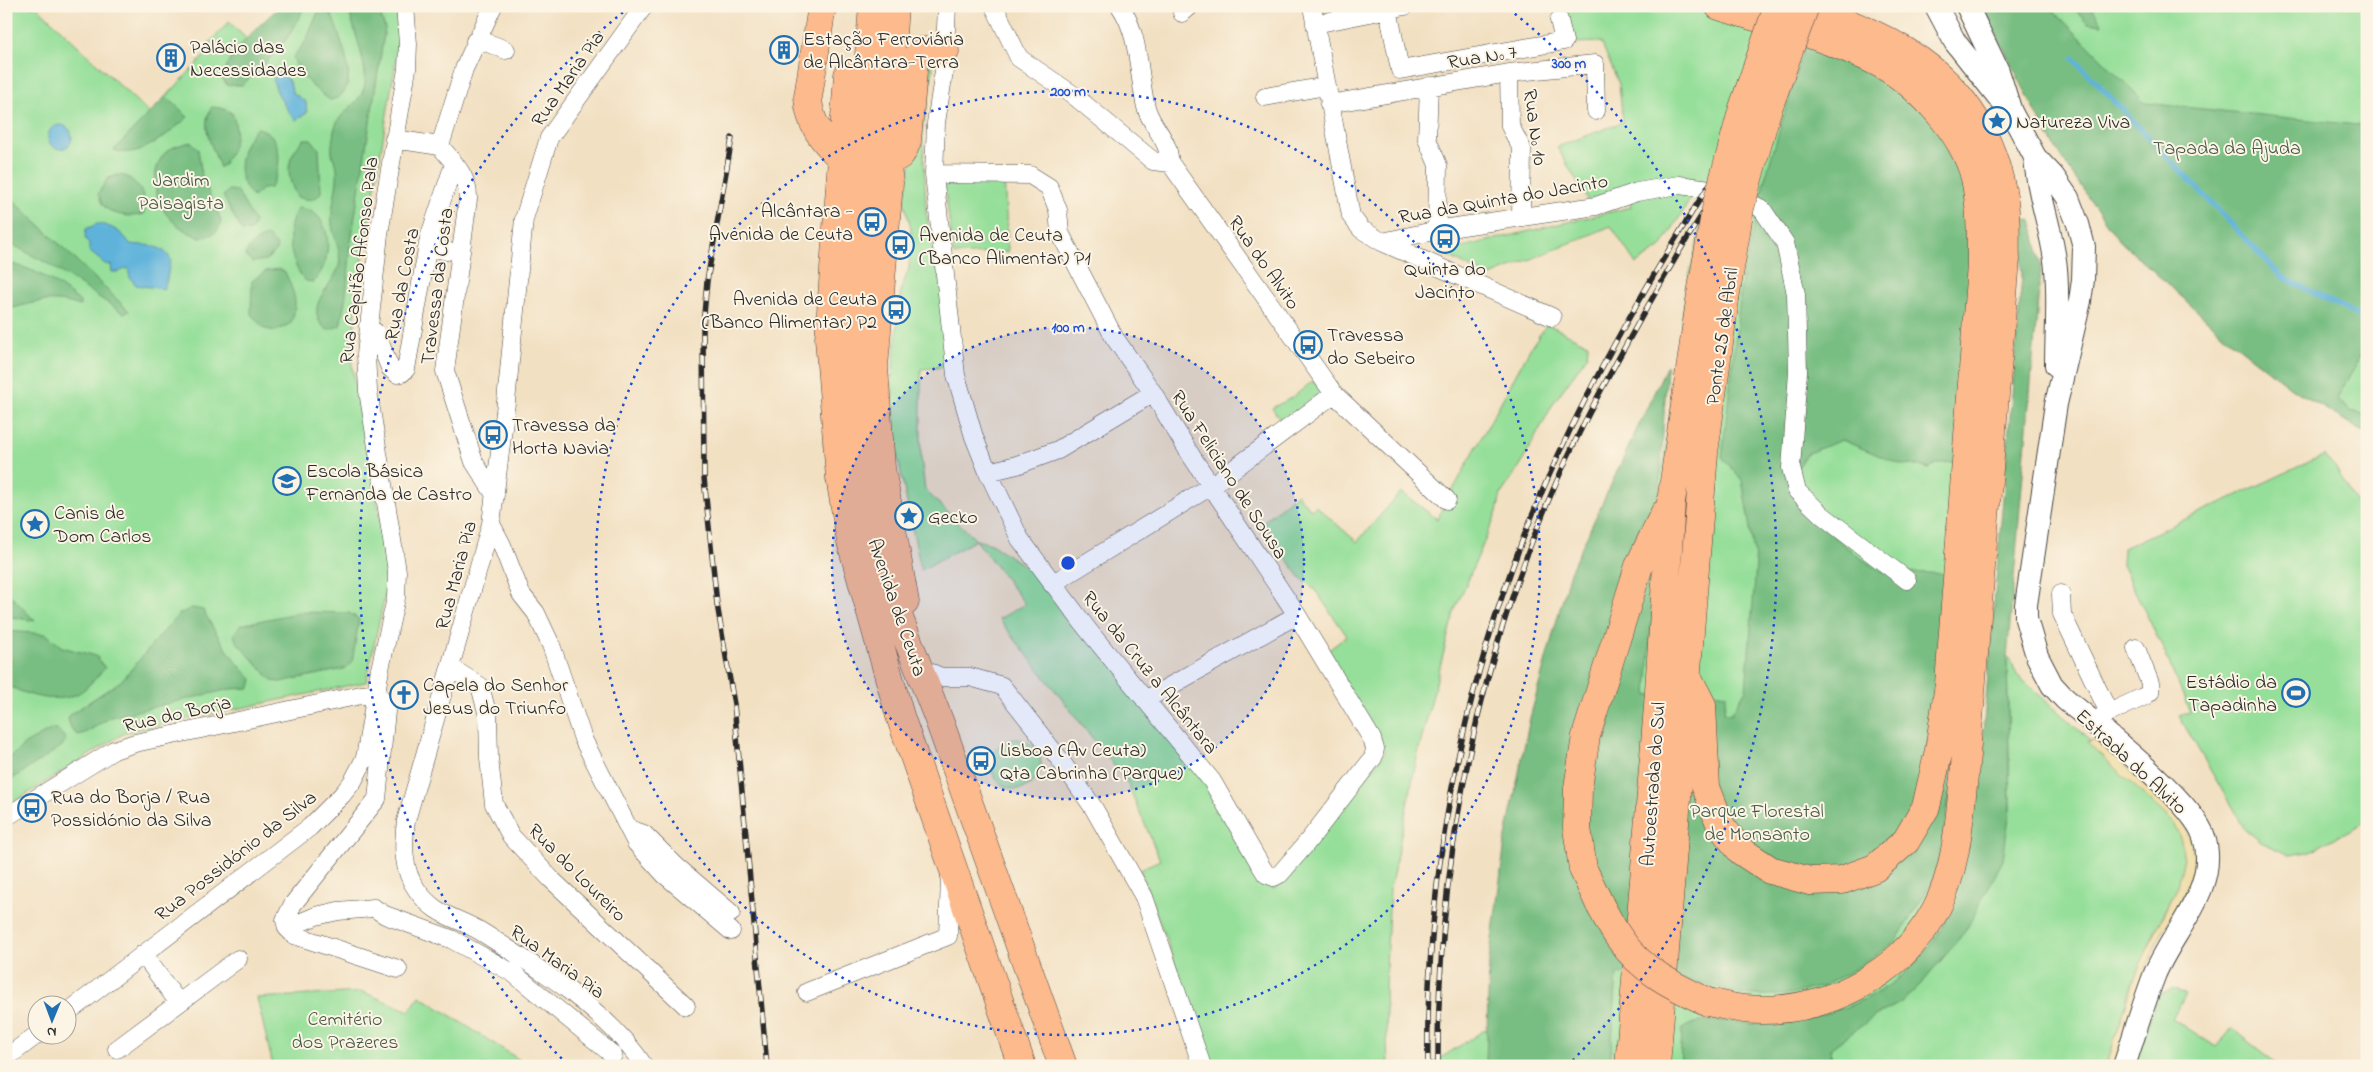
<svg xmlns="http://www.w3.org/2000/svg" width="2373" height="1072" font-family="'Indie Flower',sans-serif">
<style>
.green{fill:#96df9a;stroke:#608562}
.forest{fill:#78be82;stroke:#527456}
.sand{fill:#eeda9e;stroke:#8c8264}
.water{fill:#5fb3db;stroke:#456f83}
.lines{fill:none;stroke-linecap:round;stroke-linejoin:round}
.stream{stroke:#5fb3db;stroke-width:5}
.minor-casing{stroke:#494642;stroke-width:19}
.tertiary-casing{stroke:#494642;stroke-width:24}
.trunk-casing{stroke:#494642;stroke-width:29}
.motorway-casing{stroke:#494642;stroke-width:29}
.minor{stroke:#fff;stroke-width:18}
.tertiary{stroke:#fff;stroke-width:22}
.trunk{stroke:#fcba8d;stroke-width:28}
.motorway{stroke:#fcba8d;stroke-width:28}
.rail-casing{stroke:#2b2b2b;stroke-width:5.5}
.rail{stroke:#fcf5e5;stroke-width:4;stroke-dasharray:11;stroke-linecap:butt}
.motorway-bridge-casing{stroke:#494642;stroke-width:29;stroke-linecap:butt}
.motorway-bridge{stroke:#fcba8d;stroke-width:28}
.ring{fill:none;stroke:#1d4ed8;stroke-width:2.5;stroke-dasharray:2.5 5}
.labels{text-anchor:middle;stroke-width:4;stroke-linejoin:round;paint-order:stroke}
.poi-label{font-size:20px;fill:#2b2b2b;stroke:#fcf5e5;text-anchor:start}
.street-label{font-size:20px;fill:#2b2b2b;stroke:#fcf5e5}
.park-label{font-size:20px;fill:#465847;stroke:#fcf5e5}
.centre{fill:#1d4ed8;stroke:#fcf5e5;stroke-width:2.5}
.ring-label{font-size:15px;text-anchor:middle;font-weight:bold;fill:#1d4ed8;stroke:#fcf5e5;stroke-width:4;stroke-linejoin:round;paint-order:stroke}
</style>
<rect width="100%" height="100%" fill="#fcf5e5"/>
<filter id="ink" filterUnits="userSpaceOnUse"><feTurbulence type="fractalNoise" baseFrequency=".02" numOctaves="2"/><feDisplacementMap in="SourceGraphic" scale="10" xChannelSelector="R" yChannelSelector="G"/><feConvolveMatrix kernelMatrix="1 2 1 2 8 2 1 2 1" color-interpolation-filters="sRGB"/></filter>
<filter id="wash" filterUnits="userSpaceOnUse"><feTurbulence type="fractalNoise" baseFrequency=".0096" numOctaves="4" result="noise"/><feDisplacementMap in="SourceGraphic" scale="20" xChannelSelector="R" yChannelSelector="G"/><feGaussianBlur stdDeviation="1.12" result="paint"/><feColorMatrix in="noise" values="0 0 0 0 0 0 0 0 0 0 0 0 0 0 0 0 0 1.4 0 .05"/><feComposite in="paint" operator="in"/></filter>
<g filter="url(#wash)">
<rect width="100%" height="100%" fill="#f2e0c2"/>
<path class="green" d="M6,6H36L150,114L206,54L202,51L229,22L247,39L281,6H393L402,25L357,294L352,366L390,572L366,682L126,732L6,807Z
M1563,6H1754L1789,17L1996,273L1935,967L1966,930L2010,809L2007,658H2010L2017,675L2090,740L2087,742L2173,822L2181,840L2184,859L2178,886L2156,929L2132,985L2106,1066H1428L1609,951L1648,534L1664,461L1686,289L1711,187H1698L1661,247L1636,264L1611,226L1488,277L1441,252L1631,207L1630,198L1593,209L1557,147L1623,122L1619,84L1601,42L1575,43Z
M1982,6H2367V434L2291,388L2226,337L2118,239L2071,172L2045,130Z
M931,64L933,68L923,129L926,213L941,283L946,367L921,369V458L925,490L976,540L991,544L1052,584L1206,777L1241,852L1273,889L1278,886L1385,752L1326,652L1347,636L1315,590L1301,578L1287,560L1263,522L1297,494L1311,510L1316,506L1357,542L1401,492L1437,519L1531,347L1547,324L1588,344L1587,356L1554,402L1521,464L1501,494L1497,512L1454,612L1417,757L1390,889L1385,988L1388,1066H1213L1140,869L1160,860L1127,782L999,619L1025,604L976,540L921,570L895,444L892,376L901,289L909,269L911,229L904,201L917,128L924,66Z
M1004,177L1008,252L954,255L944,183Z
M1313,381L1322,391L1283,423L1272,408L1293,397Z
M2324,455L2335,467L2367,520V821L2308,852L2290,855L2261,842L2244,828L2179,716L2190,712L2161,644L2122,565L2123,548Z
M991 764a25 25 0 1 1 50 0a25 25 0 1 1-50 0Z
M2173,989L2186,994L2172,1018L2216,1047L2232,1029L2280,1066H2134L2157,997Z
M363,992L409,1011L420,996L529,1066H273L257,998Z"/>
<path class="forest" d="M281,6H304C292,39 268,62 242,85H227L222,78C228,53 261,23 281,6Z
M348,6H377L385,28L350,248C349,274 346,300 340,326L327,330C300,308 334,285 339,266C342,252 334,238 332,225C330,206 339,187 337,168C337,163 333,159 332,154C331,147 333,138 334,131C337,112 360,105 364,88C370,70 352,26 348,6Z
M1982,6H2049L2145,103L2367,126V343L2337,399L2351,411L2367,415V434L2291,388L2226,337L2118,239L2071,172L2045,130Z
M2072,6H2091L2103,25L2088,23Z
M323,10L332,15C339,37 366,94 330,100C314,88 299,77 293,57L306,41L318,12Z
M1808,35L1912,86L1974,177L1966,461L1938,463L1929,469L1912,464L1902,465L1842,440L1808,453L1789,480L1816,522L1859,557L1881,571L1950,574L1944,681L1952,777L1937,874L1896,941L1860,966L1824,986L1785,995H1742L1699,982L1617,974L1610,1066H1486L1489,961L1505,842L1530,718L1570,572L1667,365L1647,696L1713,692L1726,694L1724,712L1731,714L1746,690L1756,565L1742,480L1722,457L1744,262L1747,260L1764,182Z
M166,96L188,117C169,133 140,160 114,150Z
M212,107L221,108L232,113C240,133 234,152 220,168C213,147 199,126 212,107Z
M257,128C284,133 283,169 270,188L262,189L253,197C250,193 246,189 244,184C235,167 243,140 257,128Z
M304,139H311L319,149L321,192C315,202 308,200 297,197C285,174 286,158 304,139Z
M191,142L198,149L202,177L221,220C220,233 212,235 200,238C188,232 177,227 168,216C154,200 149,169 166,152C173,146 183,144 191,142Z
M119,175C136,176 149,198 144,214C132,218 112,216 103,205C101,203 100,197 98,194L108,178Z
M229,190L237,191L255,222L251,231H242L223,196Z
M6,193L129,311L123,313L50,265L6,241Z
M298,208C334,209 335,262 313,282L306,281C289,265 284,226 298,208Z
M2022,218L2032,221L2041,266L2007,658L2010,809L2003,860L1966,930L1924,981L1902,1002L1875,1016L1831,1048L1832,1066H1680L1682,1029C1707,1012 1745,1028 1775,1024C1838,1015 1900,994 1936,937C1953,910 1957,880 1963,850C1970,815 1977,780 1982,745L2022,277L2019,235Z
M267,236L277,245L276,251L266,260L252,262L245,255C250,245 256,239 267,236Z
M6,263C35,268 58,283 80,302V306C51,296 35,302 6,310Z
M279,269L285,272C294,293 299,302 291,323L276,331L265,329L251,314L252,281L266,271Z
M6,591L35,621L6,616Z
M191,608L203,610C216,634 232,660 252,679L250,688L230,689L111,717L85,733L77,735L71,728L68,719L71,714L121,681L178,615Z
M301,612L349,613L359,619L352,663L344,669L280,682L272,681L236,641L234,634L240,625Z
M6,631L46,634L62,647L96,656L105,668C97,676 87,689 77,694C55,704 26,696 6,684Z
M52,729H57L66,739L62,746L6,783V761L25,744Z"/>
<path class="sand" d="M2097,739L2183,822C2190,836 2196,850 2193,866C2188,898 2166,921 2154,949C2138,987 2126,1027 2114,1066H2106L2138,969L2178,886L2184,859L2181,840L2173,822L2087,742Z"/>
<path class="water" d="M278,73C288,77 291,82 292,92L306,102L307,113L296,120C287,112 275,91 273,79Z
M48 137a12 12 0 1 1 24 0a12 12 0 1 1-24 0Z
M97,224C109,224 124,233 130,244C147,246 162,243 171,260C167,270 169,280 163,289L136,285L130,278L128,268L118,272H112L111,265L105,264L89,251V243L85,238L86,229Z"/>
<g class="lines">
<path class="stream" d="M2073,58L2281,276L2367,320"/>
</g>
</g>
<g filter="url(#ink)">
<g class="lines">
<defs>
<path id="minor" d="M644,6L549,138L524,219L505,412L491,524L406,821C403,845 402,870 417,890C436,917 455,916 480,931C535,965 608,1011 644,1066
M994,6L1019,58L1072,94L1153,161L1170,163
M1120,6C1140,35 1138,74 1146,107C1150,123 1162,133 1167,148C1169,153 1169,159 1170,163L1334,394L1447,500
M1312,6L1351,216L1361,229L1382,242L1552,317
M1388,9L1400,70L1564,41L1559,20
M1182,13L1190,6
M1315,24L1405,6
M475,41L488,43L506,50
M1509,73L1510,126L1522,149L1521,217
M1429,86L1427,139L1438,165L1437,231
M1265,97L1326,86
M1329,104L1509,73L1595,64L1596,111
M394,139L440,146C453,162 469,177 468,199L445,371L474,462L495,495
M440,146L464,69L493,6
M934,174L1030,175L1049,187L1058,210L1060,233L1114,337L1153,393L1192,457L1297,615L1372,739L1375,749L1373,758L1305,845L1280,874L1274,877L1266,874L1261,866L1212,781L1088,630L1020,539L988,472L974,437L956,375L934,174L936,123L944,71L947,6
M436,230V248L447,251
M1382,242L1443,229L1596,206L1637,192L1679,185L1726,191L1762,209L1785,243L1796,294L1798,372L1791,468L1797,491L1822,515L1907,580
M368,326L376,333L390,368L397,374L402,373L406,369L429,238L454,164
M988,472L1017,465L1058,450L1153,393
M491,524L502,545L521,594L536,613L551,645L583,739L636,843L665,875L731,931
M1052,584L1211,486L1334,394
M2061,594L2062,614L2109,713L2092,722
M917,662L927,671L942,677H970L1002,686L1061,761L1093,807L1144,897L1202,1066
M451,668L480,686L488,716L489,758L494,804L511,836L551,879L686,1006
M1145,700L1297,615
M2109,713L2145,696L2150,692V683L2136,648
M6,817L114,750L135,743L361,695H375L381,698L386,711L377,799L293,904L285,920L287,928L316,916L338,911L374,908L385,915L451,939L513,973L613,1055
M632,830L644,834L676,866L731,913
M287,928L294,935L398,969
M143,954L178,1002
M807,992L948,936L950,876
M68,1012L310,827L342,795L353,781L365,758L380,669L396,598L397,571L368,391L366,355L379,234L407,69L408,44L405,6
M117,1049L238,959
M6,1058L38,1034"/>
<path id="tertiary" d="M1936,6L1955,42L2004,104
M1967,6L1998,71L2011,112L2035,157L2053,176L2068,198L2078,224L2084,247L2083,280L2080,301L2056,404L2026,605V619L2037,656L2052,685L2065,699C2096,725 2194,802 2204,837C2220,888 2171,932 2154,976C2143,1005 2134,1036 2124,1066
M2035,157C2037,195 2053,231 2056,269C2059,301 2056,334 2056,365"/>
<path id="trunk" d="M822,6L808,97C809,124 823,140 841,158C855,159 890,164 900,155C904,151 905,146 907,141L914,59L923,51H945
M873,6L865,104L863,181L853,327L856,433L860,470L880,569L940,723L1063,1066
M848,75L829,339L840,478L851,542L900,716L1022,1066
M886,159L889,183L874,367L881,468L905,602"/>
<path id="motorway" d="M886,159L885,136L894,6
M1687,676L1702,705L1706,787L1721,826L1741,851L1770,870L1810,881L1842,880L1875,868L1906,841L1926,807L1939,750L1949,684L1981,265C1981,236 1981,207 1975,178C1963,131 1916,81 1873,60C1825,36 1770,22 1719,6
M1600,905L1583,869L1577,828L1578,788L1586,736L1639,566L1664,514
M1708,1002C1719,1004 1732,1008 1744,1009C1819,1016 1898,978 1935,911C1957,870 1959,821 1964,776C1969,727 1972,677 1976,628C1985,505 1997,382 2006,259C2005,240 2007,220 2004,202C1985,82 1903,38 1797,6
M1629,1066L1658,706L1671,502L1701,294
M1656,1066L1704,453L1725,299"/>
</defs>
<use href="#minor" class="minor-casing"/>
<use href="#tertiary" class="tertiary-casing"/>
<use href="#trunk" class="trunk-casing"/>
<use href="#motorway" class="motorway-casing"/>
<use href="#minor" class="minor"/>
<use href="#tertiary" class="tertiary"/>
<use href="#trunk" class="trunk"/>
<use href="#motorway" class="motorway"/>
<defs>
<path id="rail" d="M732,138L707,281L703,326L704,478L717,604L734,704L767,1066
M1428,1066C1424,834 1481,602 1587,396C1618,335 1653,275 1689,217C1710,182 1736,147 1752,109C1765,76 1775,40 1787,6
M1438,1066C1437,834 1489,602 1598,396C1625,346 1653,296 1682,247C1709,203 1737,160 1759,114C1775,80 1785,42 1797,6"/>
</defs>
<use href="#rail" class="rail-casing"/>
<use href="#rail" class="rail"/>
<defs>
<path id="motorway-bridge" d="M1701,294L1717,203L1743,108L1778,6
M1725,299L1740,208L1766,114L1805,6
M1600,905C1606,916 1612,928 1620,939C1640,970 1675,987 1708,1002"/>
</defs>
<use href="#motorway-bridge" class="motorway-bridge-casing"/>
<use href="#motorway-bridge" class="motorway-bridge"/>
</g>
</g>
<circle cx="1068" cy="563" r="236" fill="#1d4ed8" fill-opacity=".12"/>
<g class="ring">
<circle cx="1068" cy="563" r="236"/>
<circle cx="1068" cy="563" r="472"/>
<path d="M567 1064A708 708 0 0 1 627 9M1509 9A708 708 0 0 1 1569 1064"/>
</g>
<defs>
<symbol id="building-ring" viewBox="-11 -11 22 22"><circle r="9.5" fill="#fcf5e5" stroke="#1f6fb2" stroke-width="1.5"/><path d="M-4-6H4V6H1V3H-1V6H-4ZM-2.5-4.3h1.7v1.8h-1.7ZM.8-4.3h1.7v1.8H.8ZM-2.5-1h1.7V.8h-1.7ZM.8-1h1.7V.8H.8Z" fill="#1f6fb2"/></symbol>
<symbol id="sight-ring" viewBox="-11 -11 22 22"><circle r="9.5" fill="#fcf5e5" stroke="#1f6fb2" stroke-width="1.5"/><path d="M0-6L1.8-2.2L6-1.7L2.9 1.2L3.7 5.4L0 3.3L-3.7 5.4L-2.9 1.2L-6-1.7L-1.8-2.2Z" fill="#1f6fb2"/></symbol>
<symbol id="bus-ring" viewBox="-11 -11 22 22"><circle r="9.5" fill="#fcf5e5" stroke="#1f6fb2" stroke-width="1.5"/><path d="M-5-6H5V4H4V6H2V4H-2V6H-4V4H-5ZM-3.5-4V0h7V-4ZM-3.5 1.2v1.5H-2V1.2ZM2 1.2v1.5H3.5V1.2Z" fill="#1f6fb2"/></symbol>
<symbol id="school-ring" viewBox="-11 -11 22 22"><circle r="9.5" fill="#fcf5e5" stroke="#1f6fb2" stroke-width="1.5"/><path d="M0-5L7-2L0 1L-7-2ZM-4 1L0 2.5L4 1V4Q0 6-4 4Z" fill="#1f6fb2"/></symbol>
<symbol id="stadium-ring" viewBox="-11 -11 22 22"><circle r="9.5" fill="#fcf5e5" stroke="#1f6fb2" stroke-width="1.5"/><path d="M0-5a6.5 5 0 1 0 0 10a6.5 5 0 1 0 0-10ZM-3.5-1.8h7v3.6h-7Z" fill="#1f6fb2"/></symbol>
<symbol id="church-ring" viewBox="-11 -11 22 22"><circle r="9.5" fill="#fcf5e5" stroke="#1f6fb2" stroke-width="1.5"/><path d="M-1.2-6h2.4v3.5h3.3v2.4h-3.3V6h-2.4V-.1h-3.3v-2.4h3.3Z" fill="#1f6fb2"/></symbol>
</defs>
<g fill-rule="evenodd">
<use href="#building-ring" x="768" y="34" width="32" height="32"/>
<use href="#building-ring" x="155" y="42" width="32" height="32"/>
<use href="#sight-ring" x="1981" y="105" width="32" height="32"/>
<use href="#bus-ring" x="856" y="206" width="32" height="32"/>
<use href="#bus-ring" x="1429" y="223" width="32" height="32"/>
<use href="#bus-ring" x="884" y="229" width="32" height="32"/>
<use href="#bus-ring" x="880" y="294" width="32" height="32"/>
<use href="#bus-ring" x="1292" y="329" width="32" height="32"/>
<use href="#bus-ring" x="477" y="419" width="32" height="32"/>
<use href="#school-ring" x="271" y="465" width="32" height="32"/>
<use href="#sight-ring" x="893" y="500" width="32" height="32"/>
<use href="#sight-ring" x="19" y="508" width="32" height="32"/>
<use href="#stadium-ring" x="2280" y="677" width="32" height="32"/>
<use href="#church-ring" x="388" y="679" width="32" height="32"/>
<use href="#bus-ring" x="965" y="745" width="32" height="32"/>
<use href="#bus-ring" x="16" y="792" width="32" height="32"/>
</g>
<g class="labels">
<g class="poi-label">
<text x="803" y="45">Estação Ferroviária<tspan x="803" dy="23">de Alcântara-Terra</tspan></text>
<text x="190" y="53">Palácio das<tspan x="190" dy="23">Necessidades</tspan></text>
<text x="2016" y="128">Natureza Viva</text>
<text x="853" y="217" text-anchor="end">Alcântara -<tspan x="853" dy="23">Avenida de Ceuta</tspan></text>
<text x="919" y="241">Avenida de Ceuta<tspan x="919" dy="23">(Banco Alimentar) P1</tspan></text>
<text x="1445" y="275" text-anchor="middle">Quinta do<tspan x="1445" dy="23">Jacinto</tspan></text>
<text x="877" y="305" text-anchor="end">Avenida de Ceuta<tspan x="877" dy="23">(Banco Alimentar) P2</tspan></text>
<text x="1327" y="341">Travessa<tspan x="1327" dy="23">do Sebeiro</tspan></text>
<text x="512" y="431">Travessa da<tspan x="512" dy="23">Horta Navia</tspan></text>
<text x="306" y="477">Escola Básica<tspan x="306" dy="23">Fernanda de Castro</tspan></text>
<text x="54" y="519">Canis de<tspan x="54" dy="23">Dom Carlos</tspan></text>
<text x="928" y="523">Gecko</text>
<text x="2277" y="688" text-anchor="end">Estádio da<tspan x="2277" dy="23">Tapadinha</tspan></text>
<text x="423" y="691">Capela do Senhor<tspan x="423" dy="23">Jesus do Triunfo</tspan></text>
<text x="1000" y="756">Lisboa (Av Ceuta)<tspan x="1000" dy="23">Qta Cabrinha (Parque)</tspan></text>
<text x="51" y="803">Rua do Borja / Rua<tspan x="51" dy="23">Possidónio da Silva</tspan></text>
</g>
<g class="street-label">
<text transform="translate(1482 56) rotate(-9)" y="7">Rua Nº 7</text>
<text transform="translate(567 78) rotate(-55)" y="7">Rua Maria Pia</text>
<text transform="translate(1536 127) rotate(82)" y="7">Rua Nº 10</text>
<text transform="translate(1503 198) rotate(-10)" y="7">Rua da Quinta do Jacinto</text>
<text transform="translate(358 260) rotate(-83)" y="7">Rua Capitão Afonso Pala</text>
<text transform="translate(1265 262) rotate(55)" y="7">Rua do Alvito</text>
<text transform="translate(401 284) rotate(-79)" y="7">Rua da Costa</text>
<text transform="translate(436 286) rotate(-83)" y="7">Travessa da Costa</text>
<text transform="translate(1721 336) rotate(-82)" y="7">Ponte 25 de Abril</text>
<text transform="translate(1230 474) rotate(57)" y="7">Rua Feliciano de Sousa</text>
<text transform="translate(455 575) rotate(-75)" y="7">Rua Maria Pia</text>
<text transform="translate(898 607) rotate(71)" y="7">Avenida de Ceuta</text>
<text transform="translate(1151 672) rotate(51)" y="7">Rua da Cruz a Alcântara</text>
<text transform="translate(177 713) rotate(-13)" y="7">Rua do Borja</text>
<text transform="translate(2132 761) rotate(43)" y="7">Estrada do Alvito</text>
<text transform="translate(1652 784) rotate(-86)" y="7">Autoestrada do Sul</text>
<text transform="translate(235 855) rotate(-38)" y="7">Rua Possidónio da Silva</text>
<text transform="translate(578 872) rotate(45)" y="7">Rua do Loureiro</text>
<text transform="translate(558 961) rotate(36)" y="7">Rua Maria Pia</text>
</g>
<g class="park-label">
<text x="2227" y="154">Tapada da Ajuda</text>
<text x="181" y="186">Jardim<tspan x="181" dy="23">Paisagista</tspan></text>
<text x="1757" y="817">Parque Florestal<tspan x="1757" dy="23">de Monsanto</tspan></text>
<text x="345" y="1025">Cemitério<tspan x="345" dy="23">dos Prazeres</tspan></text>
</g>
</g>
<circle cx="1068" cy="563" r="8" class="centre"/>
<g class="ring-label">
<text x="1569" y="68">300 m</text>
<text x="1068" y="96">200 m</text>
<text x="1068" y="332">100 m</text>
</g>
<rect width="2373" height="1072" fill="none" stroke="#fcf5e5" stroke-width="25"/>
<g transform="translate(52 1020) rotate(181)"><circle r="24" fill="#fcf5e5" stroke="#a8a49b"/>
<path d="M0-4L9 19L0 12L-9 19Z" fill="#1f6fb2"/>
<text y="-8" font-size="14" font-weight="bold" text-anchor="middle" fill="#2b2b2b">N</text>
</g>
</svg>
